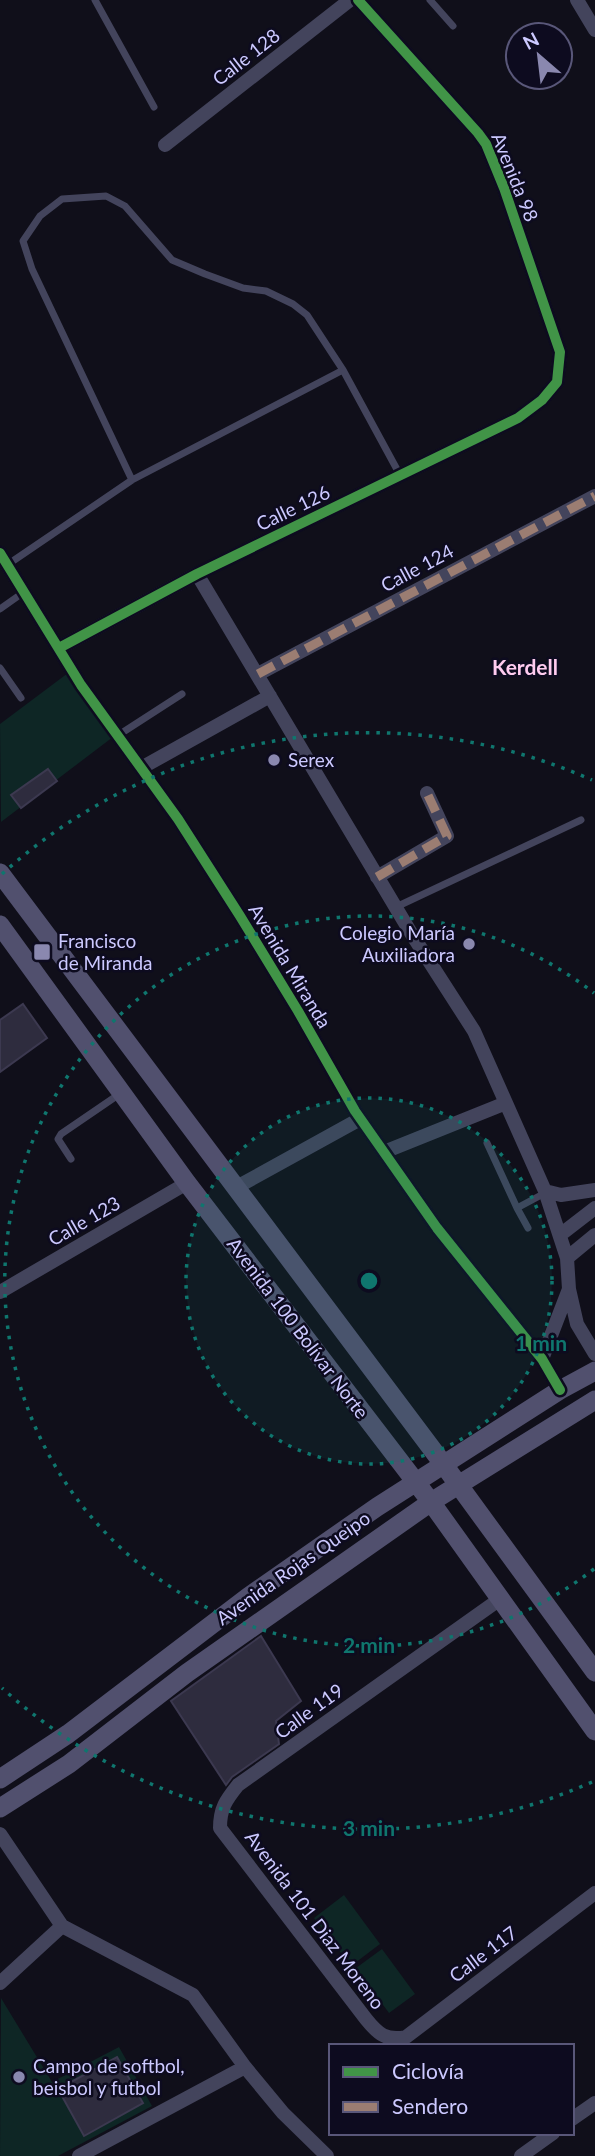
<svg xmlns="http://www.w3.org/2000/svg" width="595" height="2156" font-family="Lato,sans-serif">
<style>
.green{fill:#0e2625}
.building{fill:#2e2c3e;stroke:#3c3950;stroke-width:2}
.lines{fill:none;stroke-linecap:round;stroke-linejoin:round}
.lane{stroke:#43445c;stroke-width:7}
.street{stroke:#43445c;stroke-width:14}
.secondary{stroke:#51506e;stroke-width:19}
.quiet{stroke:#9b7d72;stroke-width:9;stroke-dasharray:18 9;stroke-linecap:butt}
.cycleway-casing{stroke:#0d0b1f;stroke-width:15}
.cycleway{stroke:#419447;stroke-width:10}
.ring{fill:none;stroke:#0f766e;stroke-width:3.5;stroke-dasharray:3.5 7}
.poi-dot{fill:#8a88af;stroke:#0d0b1f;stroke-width:2.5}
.labels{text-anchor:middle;stroke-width:5;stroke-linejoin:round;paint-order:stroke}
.street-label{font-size:19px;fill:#ccc9ff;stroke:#0d0b1f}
.poi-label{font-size:19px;fill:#ccc9ff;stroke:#0d0b1f;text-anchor:start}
.neighbourhood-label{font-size:21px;font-weight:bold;fill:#ffcbef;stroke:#0d0b1f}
.centre{fill:#0f766e;stroke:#0d0b1f;stroke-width:3.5}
.ring-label{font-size:21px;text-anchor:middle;font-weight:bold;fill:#0f766e;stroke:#0d0b1f;stroke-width:5;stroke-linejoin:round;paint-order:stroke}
</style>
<rect width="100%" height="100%" fill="#100f1a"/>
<path class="green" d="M68,673L113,737L1,822L0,724Z
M344,1895L380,1944L351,1966L314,1918Z
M382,1949L415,1994L389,2013L356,1968Z
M1,1998L52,2082L119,2047L152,2106L58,2156H0Z"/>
<path class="building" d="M48,769L57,781L21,808L11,795Z
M23,1004L47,1038L0,1072V1020Z
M261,1636L301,1701L276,1721L279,1744L232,1777L226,1785L171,1701Z
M117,2057L143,2103L84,2136L58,2089Z"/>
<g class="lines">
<path class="lane" d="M95,0L154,107
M430,0L453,26
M132,480L32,269L23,241L40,216L62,199L106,196L125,206L172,260L205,274L243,288L266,291L293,304L307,315L343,370L400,475
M7,565L132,480L343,370
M0,609L24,592
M0,668L21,698
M117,736L182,694
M396,907L581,820
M487,1143L517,1208L545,1193
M71,1159L58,1139L61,1134L121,1093
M517,1208L528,1228"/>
<path class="street" d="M577,0L595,30
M165,145L350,0
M0,553L81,685L178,819L240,916L298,1011L355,1111L437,1228L542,1359L560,1390
M197,574L411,933L474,1031L545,1191L567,1258L569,1289L577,1324L595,1354
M59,648L197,574L518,418L542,400L557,382L560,352L504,188L486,144L478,133L358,0
M258,674L595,496
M141,768L270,696
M377,877L447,836L427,793
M384,1152L506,1103
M235,1188L360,1119
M545,1191L561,1195L595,1190
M560,1235L595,1208
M567,1258L595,1235
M0,1292L187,1183
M542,1359L569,1289
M500,1599L238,1785C226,1800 220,1808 220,1828L366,2019C378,2034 386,2041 406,2037L595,1893
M0,1834L62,1926L193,1995L245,2067L283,2113L327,2156
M0,1983L62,1926
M572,2119L595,2103
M79,2156L245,2067
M521,2156L553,2133"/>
<path class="secondary" d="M0,873L444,1465L595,1672
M0,925L187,1183L431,1502L595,1731
M0,1779L68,1734L248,1597L377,1507L560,1390L595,1371
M0,1808L69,1764L187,1673L431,1502L595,1400"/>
<path class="quiet" d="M258,674L595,496
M377,877L447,836L427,793"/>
<defs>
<path id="cycleway" d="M0,553L81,685L178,819L240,916L298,1011L355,1111L437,1228L542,1359L560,1390
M59,648L197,574L518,418L542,400L557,382L560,352L504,188L486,144L478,133L358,0"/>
</defs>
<use href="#cycleway" class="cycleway-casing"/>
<use href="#cycleway" class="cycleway"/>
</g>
<circle cx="369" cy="1281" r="183" fill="#0f766e" fill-opacity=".12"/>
<g class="ring">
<circle cx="369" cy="1281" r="183"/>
<path d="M594 1569A365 365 0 1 1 594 993"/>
<path d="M592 1782A548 548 0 0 1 2 1688M2 874A548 548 0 0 1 592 780"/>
</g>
<g class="poi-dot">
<circle cx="274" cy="760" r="7"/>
<circle cx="469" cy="944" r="7"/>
<rect x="33" y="943" width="18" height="18" rx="3.5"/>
<circle cx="19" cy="2077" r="7"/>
</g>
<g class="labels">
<g class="street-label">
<text transform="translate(246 57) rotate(-38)" y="7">Calle 128</text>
<text transform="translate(515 177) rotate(68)" y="7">Avenida 98</text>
<text transform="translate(293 508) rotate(-26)" y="7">Calle 126</text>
<text transform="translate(417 568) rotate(-28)" y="7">Calle 124</text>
<text transform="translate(290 966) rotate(59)" y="7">Avenida Miranda</text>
<text transform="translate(84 1221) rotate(-30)" y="7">Calle 123</text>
<text transform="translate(298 1328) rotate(53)" y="7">Avenida 100 Bolívar Norte</text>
<text transform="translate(293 1568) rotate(-35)" y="7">Avenida Rojas Queipo</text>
<text transform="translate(309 1711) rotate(-36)" y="7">Calle 119</text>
<text transform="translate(315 1920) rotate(53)" y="7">Avenida 101 Diaz Moreno</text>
<text transform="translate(483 1954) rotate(-37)" y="7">Calle 117</text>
</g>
<g class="poi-label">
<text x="288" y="767">Serex</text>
<text x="455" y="940" text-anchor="end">Colegio María<tspan x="455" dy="22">Auxiliadora</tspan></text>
<text x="58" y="948">Francisco<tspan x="58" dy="22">de Miranda</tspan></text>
<text x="33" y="2073">Campo de softbol,<tspan x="33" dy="22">beisbol y futbol</tspan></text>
</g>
<g class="neighbourhood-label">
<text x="525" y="675">Kerdell</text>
</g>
</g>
<circle cx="369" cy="1281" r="10" class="centre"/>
<g class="ring-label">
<text x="541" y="1351">1 min</text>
<text x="369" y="1653">2 min</text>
<text x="369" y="1836">3 min</text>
</g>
<rect x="329" y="2044" width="245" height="91" fill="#0d0b1f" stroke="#595779" stroke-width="2"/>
<rect x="343" y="2067" width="35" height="10" fill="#419447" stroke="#595779" stroke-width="2"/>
<text x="392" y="2079" font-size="21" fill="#ccc9ff">Ciclovía</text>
<rect x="343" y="2102" width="35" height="10" fill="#9b7d72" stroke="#595779" stroke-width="2"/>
<text x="392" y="2114" font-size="21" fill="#ccc9ff">Sendero</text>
<g transform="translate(539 56) rotate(332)"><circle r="33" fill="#0d0b1f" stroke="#595779" stroke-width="2"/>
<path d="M0-5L12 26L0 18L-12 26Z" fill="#8a88af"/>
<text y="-10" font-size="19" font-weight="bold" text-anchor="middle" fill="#ccc9ff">N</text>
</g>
</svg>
